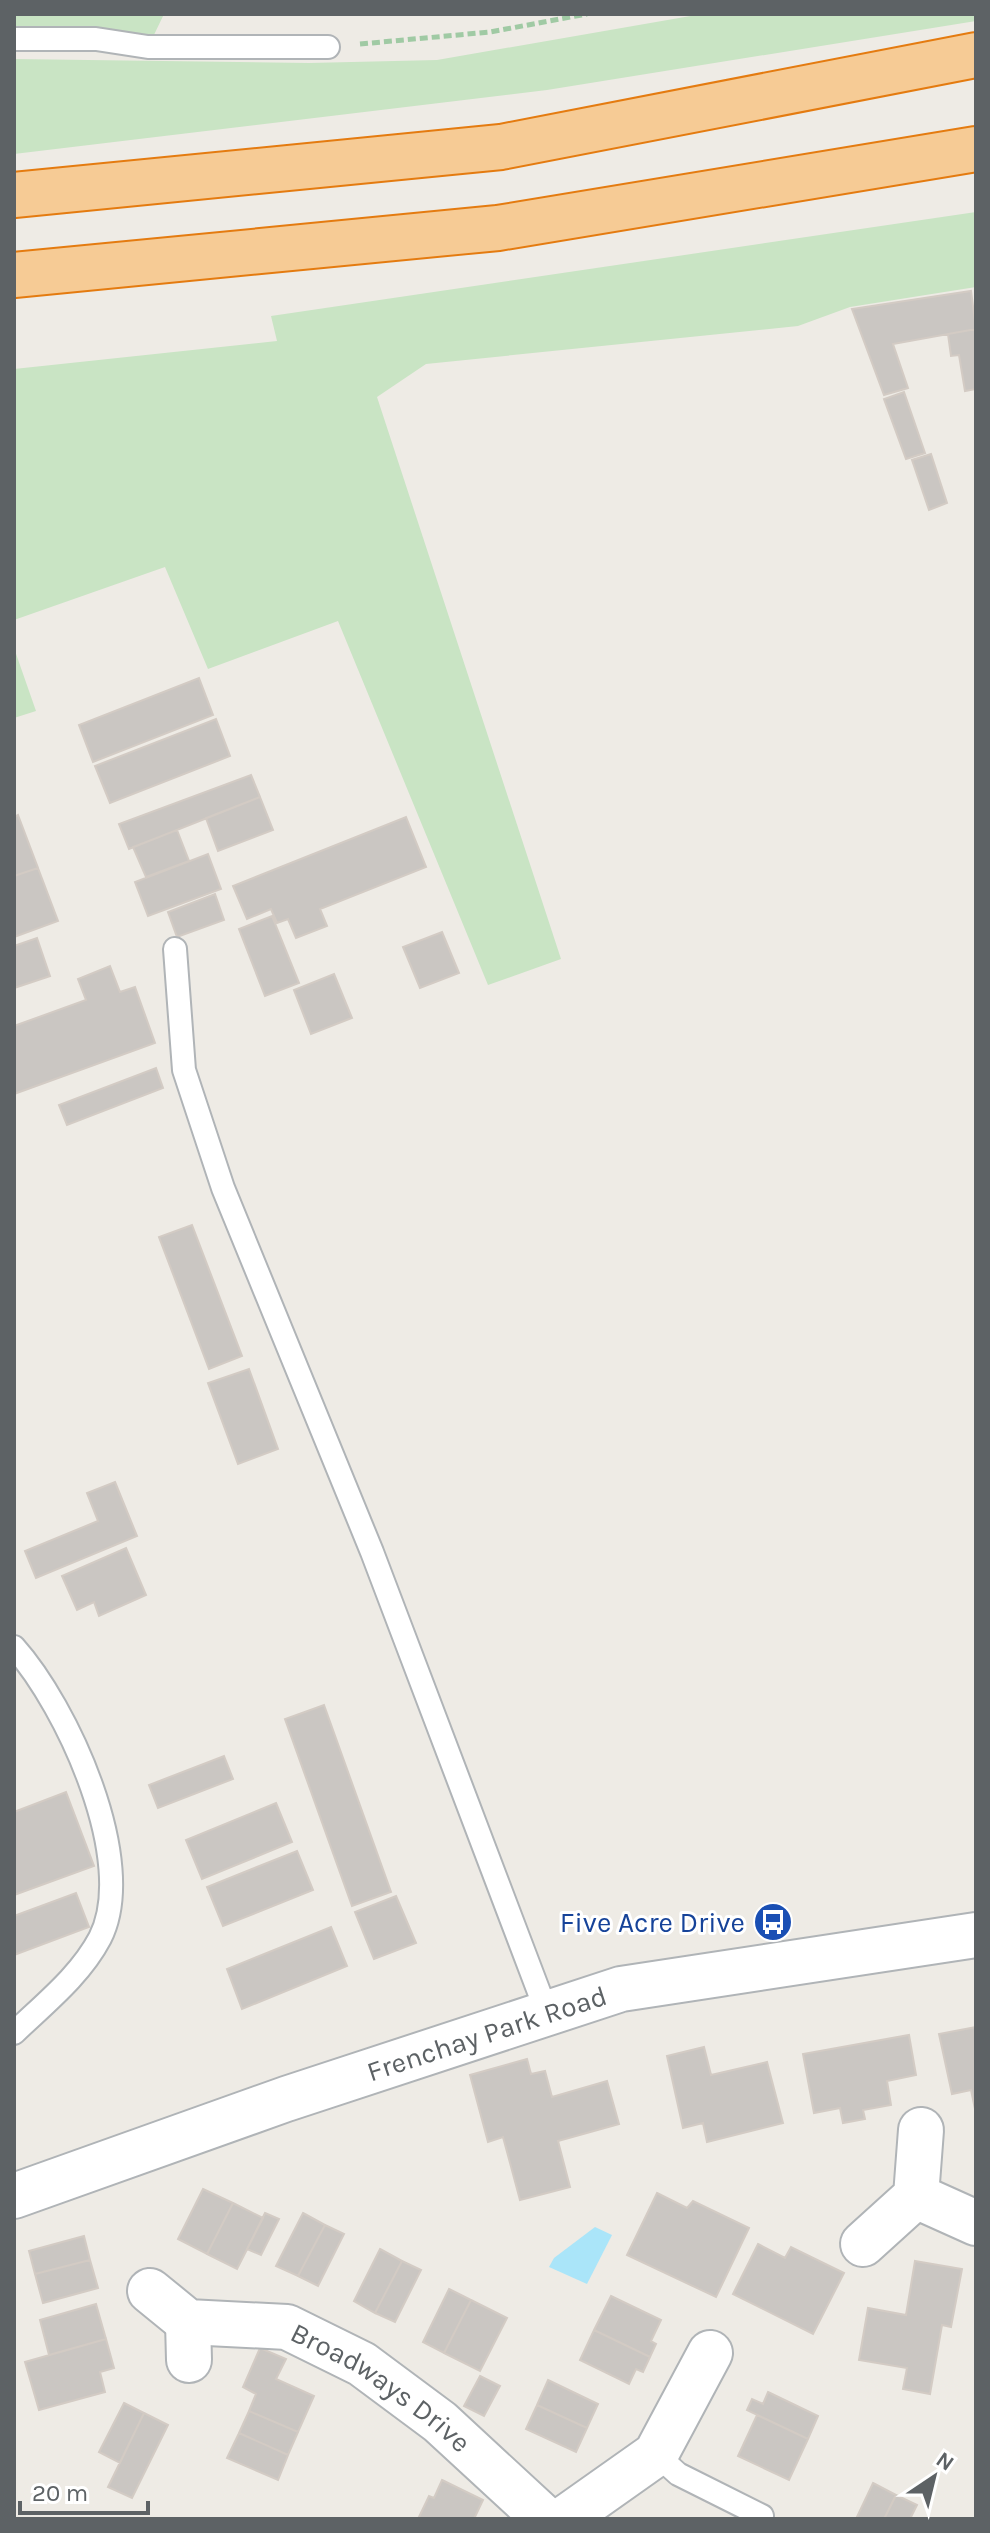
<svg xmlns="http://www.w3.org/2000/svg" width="990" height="2533" font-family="Karla,sans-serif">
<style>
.green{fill:#c9e4c4}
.water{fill:#aae5f9}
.building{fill:#cac6c2;stroke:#d3cbc4;stroke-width:2}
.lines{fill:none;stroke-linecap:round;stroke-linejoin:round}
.service-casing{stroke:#b0b4b7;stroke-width:26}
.minor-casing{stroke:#b0b4b7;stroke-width:48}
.secondary-casing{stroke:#b0b4b7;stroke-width:48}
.motorway-casing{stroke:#e47b10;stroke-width:48}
.path{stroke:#a0caa4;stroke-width:5;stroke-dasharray:8 4;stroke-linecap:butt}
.service{stroke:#fff;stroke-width:22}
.minor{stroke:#fff;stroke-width:44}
.secondary{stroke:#fff;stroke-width:44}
.motorway{stroke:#f6cb95;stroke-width:44}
.labels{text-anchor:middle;stroke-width:6;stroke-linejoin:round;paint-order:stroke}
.transit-label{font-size:28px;fill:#164399;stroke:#fff;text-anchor:end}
.street-label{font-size:28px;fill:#5d6265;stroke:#fff}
</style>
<rect width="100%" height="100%" fill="#eeebe5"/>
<path class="green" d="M14,14H164L152,39L14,33Z
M702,14H976V21L547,90L14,154V59L309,63L437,60Z
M976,212V287L850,307L798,326L426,364L377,397L561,959L488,985L338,621L208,669L165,567L14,620V369L277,341L271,316Z
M14,648L36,711L14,718Z"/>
<path class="water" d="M595,2227L612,2235L587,2284L549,2267L554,2258Z"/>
<path class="building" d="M971,291L976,329L893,344L908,388L884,395L852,309Z
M976,329V389L965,391L959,355L951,356L948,334Z
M904,392L925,453L906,459L884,399Z
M931,454L947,503L929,510L912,460Z
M199,678L213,715L93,762L79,725Z
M216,719L230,756L110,803L95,766Z
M251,775L260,797L129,849L119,824Z
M260,797L273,830L218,851L206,818Z
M18,815L38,868L14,876V817Z
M406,817L426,867L320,909L327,926L296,938L288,919L277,923L271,909L247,919L233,886Z
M177,830L189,861L146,877L133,847Z
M208,854L221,889L148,916L135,882Z
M38,868L58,921L14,937V876Z
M215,894L224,920L177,937L168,912Z
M272,916L299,983L265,996L239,929Z
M442,932L459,973L420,988L403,947Z
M37,938L50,976L14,988V946Z
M110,966L120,992L135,987L155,1043L14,1094V1026L86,1000L78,979Z
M334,974L352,1018L311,1034L294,990Z
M156,1068L163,1088L67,1125L59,1105Z
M192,1225L242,1356L209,1369L159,1237Z
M249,1369L278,1449L238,1464L208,1383Z
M115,1482L137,1536L36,1578L25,1551L98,1521L87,1493Z
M126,1548L146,1595L99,1616L94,1602L77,1610L62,1576Z
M324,1705L391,1892L352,1906L285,1719Z
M224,1756L233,1779L158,1808L149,1785Z
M66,1792L94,1866L14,1895V1812Z
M276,1803L292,1842L202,1879L186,1840Z
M297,1851L313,1890L223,1926L207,1887Z
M76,1893L89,1927L14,1955V1916Z
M396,1896L416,1943L374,1959L355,1912Z
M331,1927L347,1966L242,2009L227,1969Z
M976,2027V2108L975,2109L971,2090L952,2094L939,2034Z
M909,2035L916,2075L887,2081L891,2105L863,2110L865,2119L843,2123L840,2108L814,2113L803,2054Z
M704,2047L711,2075L767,2062L783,2123L707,2142L703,2123L683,2128L667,2056Z
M527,2059L531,2074L545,2071L552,2097L607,2081L619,2124L558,2141L570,2187L520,2200L503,2137L488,2142L470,2075Z
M203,2189L233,2203L207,2254L178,2239Z
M657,2193L687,2208L693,2201L749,2228L716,2297L627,2255Z
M233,2203L263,2218L237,2269L207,2254Z
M265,2213L279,2219L261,2255L247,2249Z
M303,2213L325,2225L298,2276L276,2266Z
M325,2225L344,2234L318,2286L298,2276Z
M84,2236L90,2260L35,2274L29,2251Z
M758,2244L785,2258L791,2247L844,2273L813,2334L733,2294Z
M380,2249L402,2261L375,2313L354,2301Z
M90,2260L98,2288L43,2303L35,2274Z
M402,2261L421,2270L395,2322L375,2313Z
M915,2261L962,2269L951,2327L942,2325L930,2394L903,2389L907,2368L859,2360L868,2308L906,2315Z
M449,2289L471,2300L444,2353L423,2342Z
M611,2296L661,2320L651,2341L656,2344L650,2357L594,2330Z
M471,2300L507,2318L480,2371L444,2353Z
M96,2304L106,2339L49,2355L40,2320Z
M594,2330L650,2357L643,2372L636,2369L629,2384L580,2360Z
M106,2339L114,2368L100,2372L105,2392L39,2410L25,2362Z
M260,2348L286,2359L276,2379L314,2396L298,2432L249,2411L256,2394L243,2387Z
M480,2376L500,2386L484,2416L464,2406Z
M548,2380L598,2404L587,2428L537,2405Z
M768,2392L818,2416L808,2439L747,2410L752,2399L763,2404Z
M124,2403L144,2413L120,2463L99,2452Z
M537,2405L587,2428L576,2452L526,2429Z
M249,2411L298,2432L288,2455L239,2433Z
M144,2413L168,2425L132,2498L108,2487Z
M757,2415L808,2439L789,2480L738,2456Z
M239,2433L288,2455L278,2480L227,2458Z
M442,2480L483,2500L474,2519H418L429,2496L434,2498Z
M873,2483L896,2495L884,2519H856Z
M896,2495L917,2505L910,2519H884Z"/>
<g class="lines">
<defs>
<path id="service" d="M14,39H96L148,47H328
M175,949L184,1070L223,1188L372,1552L547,2013
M14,1647C67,1706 139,1862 100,1938C80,1976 44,2004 14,2033
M656,2454L678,2474L762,2516"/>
<g id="minor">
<path d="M916,2196L976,2223"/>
<path d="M863,2244L916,2196L921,2130"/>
<path id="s1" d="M150,2291L188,2322L287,2327L362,2364L440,2422L545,2519"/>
<path d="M188,2322L189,2360"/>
<path d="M564,2519L656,2454L710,2353"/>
</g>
<g id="secondary">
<path id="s2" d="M14,2196L286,2099L621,1989L976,1935"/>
</g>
<path id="motorway" d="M14,195L501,147L976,55
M14,275L498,228L976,149"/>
</defs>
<use href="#service" class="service-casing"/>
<use href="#minor" class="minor-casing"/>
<use href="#secondary" class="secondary-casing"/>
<use href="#motorway" class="motorway-casing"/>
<path class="path" d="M360,44L490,32L587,14"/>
<use href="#service" class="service"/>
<use href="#minor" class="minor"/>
<use href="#secondary" class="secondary"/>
<use href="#motorway" class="motorway"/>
</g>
<defs>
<symbol id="bus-disc" viewBox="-11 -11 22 22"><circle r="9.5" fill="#1a4fb4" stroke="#fff"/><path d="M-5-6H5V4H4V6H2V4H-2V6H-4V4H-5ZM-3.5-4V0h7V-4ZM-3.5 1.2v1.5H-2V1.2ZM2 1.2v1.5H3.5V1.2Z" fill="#fff"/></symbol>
</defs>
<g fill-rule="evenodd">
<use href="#bus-disc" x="751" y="1900" width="44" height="44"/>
</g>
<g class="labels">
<g class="transit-label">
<text x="745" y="1932">Five Acre Drive</text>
</g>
<g class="street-label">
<text dy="10" stroke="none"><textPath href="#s2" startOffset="500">Frenchay Park Road</textPath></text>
<text dy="10" stroke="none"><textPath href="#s1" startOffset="260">Broadways Drive</textPath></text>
</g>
</g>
<rect width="990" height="2533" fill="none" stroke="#5d6265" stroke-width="32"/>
<g transform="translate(934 2477) rotate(35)" stroke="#ffffff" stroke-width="6" paint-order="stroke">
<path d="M0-6L14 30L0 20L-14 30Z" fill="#5d6265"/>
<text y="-12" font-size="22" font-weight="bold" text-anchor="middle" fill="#5d6265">N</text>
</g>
<path d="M20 2501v12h128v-12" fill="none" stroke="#5d6265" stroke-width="4"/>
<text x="32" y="2501" font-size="24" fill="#5d6265" stroke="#ffffff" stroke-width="6" paint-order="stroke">20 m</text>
</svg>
